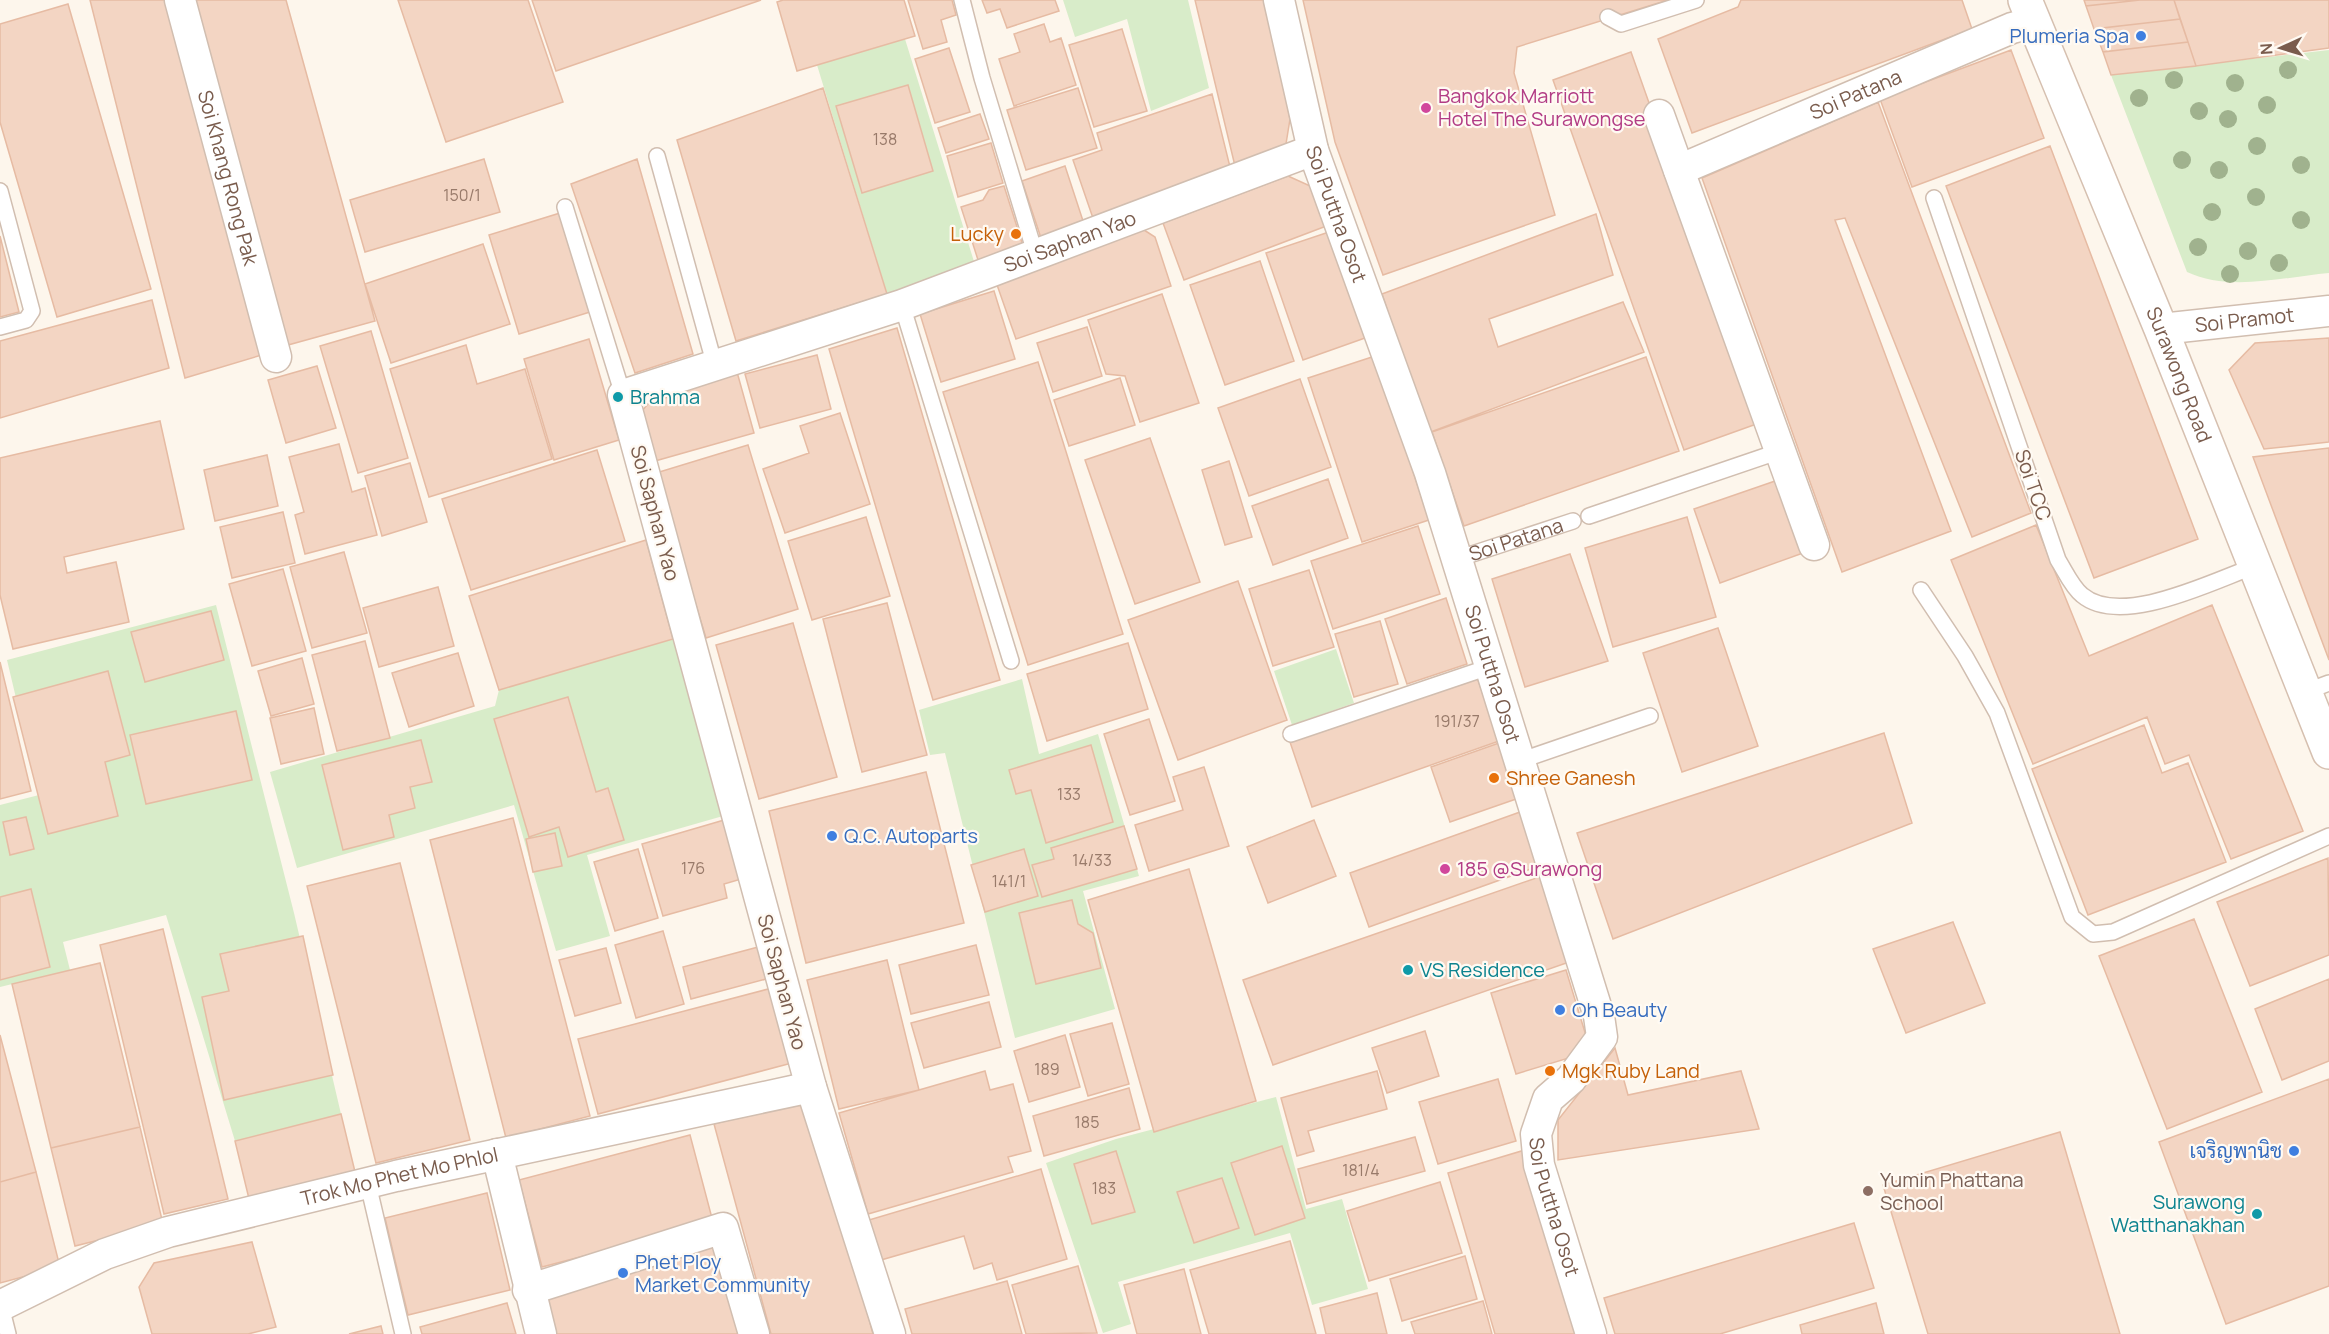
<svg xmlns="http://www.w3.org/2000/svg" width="2329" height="1334" font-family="Manrope,Sarabun,sans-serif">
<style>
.green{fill:#d8ecc9}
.building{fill:#f3d5c3;stroke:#e6bba3;stroke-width:1.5}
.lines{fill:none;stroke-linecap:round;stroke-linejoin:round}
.service-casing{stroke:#d1beb0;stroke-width:18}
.minor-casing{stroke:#d1beb0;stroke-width:33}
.secondary-casing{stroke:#d6c0b0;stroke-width:36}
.service{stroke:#fff;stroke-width:15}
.minor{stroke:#fff;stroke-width:30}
.secondary{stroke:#fff;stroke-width:33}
.tree{fill:#a0b28e}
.shop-dot{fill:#3f7fe0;stroke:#fffaf3;stroke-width:2}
.hotel-dot{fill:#d1479c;stroke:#fffaf3;stroke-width:2}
.food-dot{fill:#e8710a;stroke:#fffaf3;stroke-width:2}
.culture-dot{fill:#0f9aa8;stroke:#fffaf3;stroke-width:2}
.education-dot{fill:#8d6e63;stroke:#fffaf3;stroke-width:2}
.labels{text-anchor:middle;stroke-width:4.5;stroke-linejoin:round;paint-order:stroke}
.number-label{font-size:16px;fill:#987a6a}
.shop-label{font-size:20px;fill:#366cbe;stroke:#fffaf3;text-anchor:start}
.street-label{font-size:20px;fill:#7a5c4d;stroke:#fffaf3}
.hotel-label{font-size:20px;fill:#b23c85;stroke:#fffaf3;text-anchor:start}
.food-label{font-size:20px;fill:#c56008;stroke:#fffaf3;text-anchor:start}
.culture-label{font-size:20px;fill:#0d838f;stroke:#fffaf3;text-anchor:start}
.education-label{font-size:20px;fill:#785e54;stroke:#fffaf3;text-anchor:start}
</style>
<rect width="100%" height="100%" fill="#fdf6ec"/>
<path class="green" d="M1063,0H1188L1209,88L1151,111L1127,19L1075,37Z
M905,39L976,268L887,294L817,65Z
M2329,50V273C2284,277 2229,292 2187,272L2111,75Z
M216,605L294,913L341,1114L235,1141L166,915L63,942L70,970L0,987V805L39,795L7,660Z
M673,639L723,816L587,855L610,936L556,951L514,805L297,868L270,772L495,706L499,690Z
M1336,649L1354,703L1292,725L1274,671Z
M1022,679L1039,754L1098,734L1139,876L1083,891L1115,1009L1015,1038L945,753L930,755L919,710Z
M1276,1097L1306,1209L1342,1199L1368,1289L1312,1305L1290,1233L1118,1282L1131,1324L1103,1333L1046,1163L1116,1139Z"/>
<path class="building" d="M90,0H167L265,354L185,378Z
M193,0H286L375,321L288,345Z
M398,0H528L563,102L446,142Z
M532,0H761L556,71Z
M783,0H904L915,36L797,71L777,2Z
M908,0H952L956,15L941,20L947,42L923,49Z
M982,0H1055L1059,11L1007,28L1000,9L987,13Z
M1195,0H1267L1290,119L1285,150L1235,166Z
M1303,0H1668L1517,47L1514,73L1555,215L1383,275L1335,142Z
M1741,0H1962L1972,29L1692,133L1658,39L1738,7Z
M2084,0H2140L2086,6Z
M2140,0H2174L2180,19L2094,29L2086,6Z
M2174,0H2329V48L2196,66Z
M68,4L151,289L57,317L0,122V24Z
M2180,19L2188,42L2103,52L2094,29Z
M1044,24L1050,42L1061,38L1076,85L1014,106L999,59L1020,52L1014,34Z
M1122,29L1147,111L1094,127L1069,45Z
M2188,42L2196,66L2111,75L2103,52Z
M949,48L970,112L935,123L915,59Z
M2011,50L2044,138L1912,187L1880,99Z
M1631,52L1762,422L1684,450L1553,80Z
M908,85L933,171L862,193L836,106Z
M823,88L887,294L736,341L677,140Z
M1078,88L1097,148L1026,170L1007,110Z
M1212,94L1231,171L1095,224L1073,160L1102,150L1097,133Z
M1878,102L2031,513L1972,537L1845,218L1835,220L1951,531L1842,572L1702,178Z
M980,114L989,139L946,153L938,128Z
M991,143L1003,183L958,197L947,156Z
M2050,146L2198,539L2094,578L1946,186Z
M484,159L500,212L365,252L350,200Z
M637,159L693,354L635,373L571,184Z
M1065,166L1086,230L1043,244L1022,181Z
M1288,176L1319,190L1329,225L1184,280L1163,223Z
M1004,186L1024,249L979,263L961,207L983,200L989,190Z
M560,213L590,312L519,334L489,235Z
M1596,214L1613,275L1489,319L1498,347L1623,302L1644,352L1428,433L1382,294Z
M1144,230L1155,237L1171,286L1016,339L996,282Z
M1329,232L1365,338L1303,360L1266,253Z
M0,236L19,312L0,317Z
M483,244L510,324L391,363L365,284Z
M1260,261L1294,361L1225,385L1190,285Z
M994,291L1015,359L941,382L920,314Z
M1162,294L1199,403L1140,422L1125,376L1106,374L1088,320Z
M152,300L169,368L0,418V341Z
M1087,327L1102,376L1053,392L1037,343Z
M897,328L1000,680L933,700L829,349Z
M371,331L408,458L358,473L320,346Z
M2329,338V442L2264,449L2229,370L2255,343Z
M589,339L619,440L554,460L524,359Z
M466,345L477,384L525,369L552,459L429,497L390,369Z
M817,355L831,409L760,428L745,374Z
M1375,356L1429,520L1362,542L1308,378Z
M1646,357L1679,451L1464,526L1432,432Z
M1038,362L1123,634L1028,665L943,392Z
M317,366L336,428L286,443L268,380Z
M737,372L754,433L655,461L642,411L657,393Z
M1120,378L1135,425L1069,446L1054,400Z
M1300,379L1331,467L1249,496L1218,408Z
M840,413L870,504L785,533L763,469L809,453L800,426Z
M160,421L184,529L64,557L67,573L116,562L129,622L13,649L0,595V458Z
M1150,438L1200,582L1135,604L1085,460Z
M339,444L352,492L365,488L377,535L305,554L295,515L304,512L289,457Z
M748,445L798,609L706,638L656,473Z
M2329,448V660L2253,457Z
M597,450L625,541L471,590L442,499Z
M267,455L278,506L215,521L204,470Z
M1229,461L1252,537L1225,545L1202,470Z
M410,463L427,522L382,536L365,476Z
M1328,479L1348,538L1273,565L1252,506Z
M1778,480L1803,553L1720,583L1694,509Z
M283,512L295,563L232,578L220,527Z
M866,517L890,596L812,620L788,541Z
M1687,517L1716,617L1613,647L1585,548Z
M2036,525L2089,656L2212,605L2303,831L2231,859L2189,755L2165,764L2147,717L2033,764L1951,560Z
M1418,526L1440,594L1333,629L1311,561Z
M646,540L673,639L499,690L469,596Z
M344,552L367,633L312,648L290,567Z
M1570,554L1608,661L1525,687L1492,579Z
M283,569L306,651L252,666L229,584Z
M1309,570L1334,647L1273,666L1249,589Z
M1238,581L1287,720L1178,760L1128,620Z
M438,587L454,646L379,667L363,608Z
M1446,598L1467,664L1407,684L1385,619Z
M887,603L927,755L862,772L823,619Z
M211,611L224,660L145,682L131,632Z
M1380,621L1398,684L1354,697L1335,634Z
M793,623L837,777L759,799L716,645Z
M1718,628L1758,746L1682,772L1643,653Z
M365,641L390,738L337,751L312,655Z
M1128,643L1148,709L1047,741L1027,674Z
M458,653L474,706L409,727L392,673Z
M302,658L314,704L271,716L258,671Z
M0,662L31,791L0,799Z
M108,671L130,755L105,762L118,816L48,834L13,697Z
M1477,677L1499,741L1312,807L1290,742Z
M568,697L596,792L608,788L624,840L568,857L559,827L529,837L494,719Z
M314,708L324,754L281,764L270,718Z
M236,711L252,780L146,804L130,735Z
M1149,719L1175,801L1130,815L1104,734Z
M2144,725L2162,773L2188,763L2226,862L2088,915L2032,769Z
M1884,733L1912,823L1613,939L1577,833Z
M421,740L432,782L410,787L415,808L389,815L394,837L343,850L322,765Z
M1499,743L1519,798L1450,822L1431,767Z
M1091,745L1113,822L1046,843L1031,790L1016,794L1009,770Z
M1204,767L1229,846L1149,871L1135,825L1183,810L1173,777Z
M926,772L964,923L806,963L769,811Z
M1520,812L1539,866L1369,927L1350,873Z
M26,817L34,849L10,855L3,822Z
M513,818L590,1116L506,1138L430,840Z
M731,818L748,877L724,884L727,898L663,916L642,844Z
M1314,820L1336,876L1268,903L1247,847Z
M1124,826L1137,869L1042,897L1032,865L1054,859L1051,848Z
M555,833L562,866L533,872L526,839Z
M638,849L658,918L615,931L594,862Z
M1024,849L1038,896L985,912L971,865Z
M2328,858L2329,955L2250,986L2217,902Z
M400,863L470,1140L376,1163L307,886Z
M1189,869L1256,1101L1154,1132L1088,900Z
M1542,876L1572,961L1273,1065L1243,980Z
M31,889L50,967L0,980V897Z
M1072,900L1078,924L1093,933L1101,968L1036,984L1019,913Z
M2194,919L2262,1092L2167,1129L2099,956Z
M1953,922L1985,1003L1906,1033L1873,949Z
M163,929L228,1199L164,1214L100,945Z
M663,931L684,1004L636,1018L615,945Z
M303,936L333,1075L224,1100L202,997L229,991L220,954Z
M976,945L989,995L911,1014L899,965Z
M762,946L770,978L691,999L683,967Z
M606,948L621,1003L575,1016L559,960Z
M887,960L919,1090L839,1109L807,980Z
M100,963L140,1127L51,1148L12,984Z
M1566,970L1587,1039L1582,1054L1516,1074L1491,993Z
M2329,979V1061L2282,1080L2255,1009Z
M772,988L792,1063L598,1114L578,1039Z
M989,1002L1001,1047L924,1068L911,1023Z
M1112,1023L1129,1084L1088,1096L1070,1034Z
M1425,1031L1439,1076L1387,1093L1372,1048Z
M0,1035L36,1172L0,1182Z
M1065,1035L1080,1087L1029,1102L1014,1051Z
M1615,1048L1628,1095L1741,1071L1759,1129L1558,1160V1120Z
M985,1071L990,1090L1013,1084L1031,1151L1008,1157L1013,1172L868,1214L839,1113Z
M1377,1071L1387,1109L1308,1131L1314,1151L1297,1156L1281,1098Z
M1498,1079L1516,1141L1438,1164L1419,1102Z
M2329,1079V1286L2226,1324L2159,1142Z
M1129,1088L1140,1129L1044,1156L1033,1116Z
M810,1098L873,1334H771L714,1124Z
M341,1114L357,1180L251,1207L235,1141Z
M140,1127L163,1224L75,1246L51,1148Z
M2060,1132L2120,1334H1928L1883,1185Z
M690,1135L713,1222L542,1267L519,1180Z
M1415,1137L1425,1171L1307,1204L1298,1169Z
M1282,1146L1305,1218L1255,1235L1231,1163Z
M1528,1149L1582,1334H1495L1448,1173Z
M1116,1151L1135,1212L1092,1224L1074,1164Z
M1041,1169L1067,1259L997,1280L992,1263L974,1269L964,1236L881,1260L869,1220Z
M36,1172L60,1267L0,1283V1182Z
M1222,1178L1239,1228L1194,1243L1177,1192Z
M1440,1182L1462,1253L1369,1281L1347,1211Z
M487,1193L510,1290L408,1315L385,1218Z
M1854,1223L1874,1288L1720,1334H1615L1604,1298Z
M1290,1241L1316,1334H1209L1190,1270Z
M252,1242L276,1327L248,1334H152L139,1287L154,1263Z
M716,1244L743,1334H552L541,1298Z
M1465,1256L1477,1299L1402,1321L1390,1279Z
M1078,1266L1097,1333L1026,1334L1012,1285Z
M1184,1269L1201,1334H1137L1124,1285Z
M1007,1281L1022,1334H912L905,1309Z
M1377,1293L1387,1334H1326L1320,1308Z
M1483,1301L1492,1334H1415L1411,1322Z
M507,1303L516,1334H422L420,1327Z
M1876,1303L1884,1334H1802L1800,1325Z
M381,1326L383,1334H349Z"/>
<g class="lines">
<defs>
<g id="service">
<path d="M962,0L982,78L1036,256"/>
<path d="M1608,17L1621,24L1696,0"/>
<path d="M657,156L715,366"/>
<path d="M0,191L32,311L26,320L0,327"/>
<path d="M1934,198L2058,560C2065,571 2072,587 2082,595C2121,628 2213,581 2255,566"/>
<path d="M565,207L623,395"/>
<path d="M902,305L1011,661"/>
<path d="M1589,516L1780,451"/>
<path id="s1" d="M1457,559L1573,521"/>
<path d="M1921,590L1965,656L1997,713L2072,917L2093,934L2113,932L2329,836"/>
<path d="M2305,692L2329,683"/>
<path d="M1291,734L1492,666"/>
<path d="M1522,760L1650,716"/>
<path d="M368,1184L403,1334"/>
<path d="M1,1306L8,1334"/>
</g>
<g id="minor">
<path id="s2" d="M180,0L276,357"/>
<path id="s3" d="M1279,0L1313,150L1430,473L1599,1016L1602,1037L1571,1079L1548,1099L1536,1134L1539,1165L1591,1334"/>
<path d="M1659,115L1814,545"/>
<path id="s4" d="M1679,170L2012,28L2035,22"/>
<path id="s5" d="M2161,329L2329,311"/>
<path d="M497,1154L541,1334"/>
<path d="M528,1290L723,1228L754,1334"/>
<path id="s6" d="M0,1306L105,1254L168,1232L396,1176L811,1087"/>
<path id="s7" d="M890,1334L811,1087L623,395L902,305L1313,150"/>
</g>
<g id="secondary">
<path id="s8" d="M2025,0L2161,329L2329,752"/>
</g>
</defs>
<use href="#service" class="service-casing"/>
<use href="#minor" class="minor-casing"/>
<use href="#secondary" class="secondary-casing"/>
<use href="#service" class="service"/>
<use href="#minor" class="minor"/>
<use href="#secondary" class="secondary"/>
</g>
<g class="tree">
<circle cx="2288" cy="70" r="9"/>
<circle cx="2174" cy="80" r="9"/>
<circle cx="2235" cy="83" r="9"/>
<circle cx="2139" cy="98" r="9"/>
<circle cx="2267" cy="105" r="9"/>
<circle cx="2199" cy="111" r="9"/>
<circle cx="2228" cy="119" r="9"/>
<circle cx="2257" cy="146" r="9"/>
<circle cx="2182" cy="160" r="9"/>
<circle cx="2301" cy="165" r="9"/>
<circle cx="2219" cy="170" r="9"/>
<circle cx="2256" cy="197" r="9"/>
<circle cx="2212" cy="212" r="9"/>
<circle cx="2301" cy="220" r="9"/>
<circle cx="2198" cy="247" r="9"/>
<circle cx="2248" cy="251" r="9"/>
<circle cx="2279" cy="263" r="9"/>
<circle cx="2230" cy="274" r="9"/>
</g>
<g class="shop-dot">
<circle cx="2141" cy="36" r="6"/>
<circle cx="832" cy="836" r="6"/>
<circle cx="1560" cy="1010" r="6"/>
<circle cx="2294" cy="1151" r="6"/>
<circle cx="623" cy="1273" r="6"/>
</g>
<g class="hotel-dot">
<circle cx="1426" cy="108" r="6"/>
<circle cx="1445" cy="869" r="6"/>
</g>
<g class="food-dot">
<circle cx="1016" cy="234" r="6"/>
<circle cx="1494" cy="778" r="6"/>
<circle cx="1550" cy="1071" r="6"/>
</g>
<g class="culture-dot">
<circle cx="618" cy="397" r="6"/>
<circle cx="1408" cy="970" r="6"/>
<circle cx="2257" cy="1214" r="6"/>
</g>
<circle class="education-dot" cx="1868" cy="1191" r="6"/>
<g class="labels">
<g class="number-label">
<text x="885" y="145">138</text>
<text x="462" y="201">150/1</text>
<text x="1457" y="727">191/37</text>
<text x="1069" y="800">133</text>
<text x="1092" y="866">14/33</text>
<text x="693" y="874">176</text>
<text x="1009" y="887">141/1</text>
<text x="1047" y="1075">189</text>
<text x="1087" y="1128">185</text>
<text x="1361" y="1176">181/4</text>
<text x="1104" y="1194">183</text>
</g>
<g class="shop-label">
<text x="2129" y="43" text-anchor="end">Plumeria Spa</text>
<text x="844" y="843">Q.C. Autoparts</text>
<text x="1572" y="1017">Oh Beauty</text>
<text x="2282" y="1158" text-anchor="end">เจริญพานิช</text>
<text x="635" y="1269">Phet Ploy<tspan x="635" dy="23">Market Community</tspan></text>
</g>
<g class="street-label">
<text dy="7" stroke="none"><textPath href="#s4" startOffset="192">Soi Patana</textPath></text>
<text dy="7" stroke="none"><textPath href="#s2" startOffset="184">Soi Khang Rong Pak</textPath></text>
<text dy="7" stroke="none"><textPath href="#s3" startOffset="222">Soi Puttha Osot</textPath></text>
<text dy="7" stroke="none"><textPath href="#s7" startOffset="1449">Soi Saphan Yao</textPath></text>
<text dy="7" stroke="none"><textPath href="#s5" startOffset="84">Soi Pramot</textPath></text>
<text dy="7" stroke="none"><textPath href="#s8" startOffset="405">Surawong Road</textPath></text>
<text transform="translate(2033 485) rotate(71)" y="7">Soi TCC</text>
<text transform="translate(655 513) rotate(75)" y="7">Soi Saphan Yao</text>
<text dy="7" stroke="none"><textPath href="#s1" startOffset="62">Soi Patana</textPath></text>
<text dy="7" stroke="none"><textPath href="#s3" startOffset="708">Soi Puttha Osot</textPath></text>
<text transform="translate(782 982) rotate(75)" y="7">Soi Saphan Yao</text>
<text dy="7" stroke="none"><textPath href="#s6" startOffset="422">Trok Mo Phet Mo Phlol</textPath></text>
<text dy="7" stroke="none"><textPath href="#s3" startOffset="1282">Soi Puttha Osot</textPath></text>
</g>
<g class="hotel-label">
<text x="1438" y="103">Bangkok Marriott<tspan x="1438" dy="23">Hotel The Surawongse</tspan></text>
<text x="1457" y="876">185 @Surawong</text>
</g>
<g class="food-label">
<text x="1004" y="241" text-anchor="end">Lucky</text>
<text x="1506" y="785">Shree Ganesh</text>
<text x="1562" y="1078">Mgk Ruby Land</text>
</g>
<g class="culture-label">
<text x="630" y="404">Brahma</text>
<text x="1420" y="977">VS Residence</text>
<text x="2245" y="1209" text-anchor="end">Surawong<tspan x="2245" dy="23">Watthanakhan</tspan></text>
</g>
<g class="education-label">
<text x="1880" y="1187">Yumin Phattana<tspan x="1880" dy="23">School</tspan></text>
</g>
</g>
<g transform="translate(2281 48) rotate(266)" stroke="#fffaf3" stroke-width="4.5" paint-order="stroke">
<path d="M0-4.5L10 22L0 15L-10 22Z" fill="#7a5c4d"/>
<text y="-9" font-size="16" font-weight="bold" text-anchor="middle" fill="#7a5c4d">N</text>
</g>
</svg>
